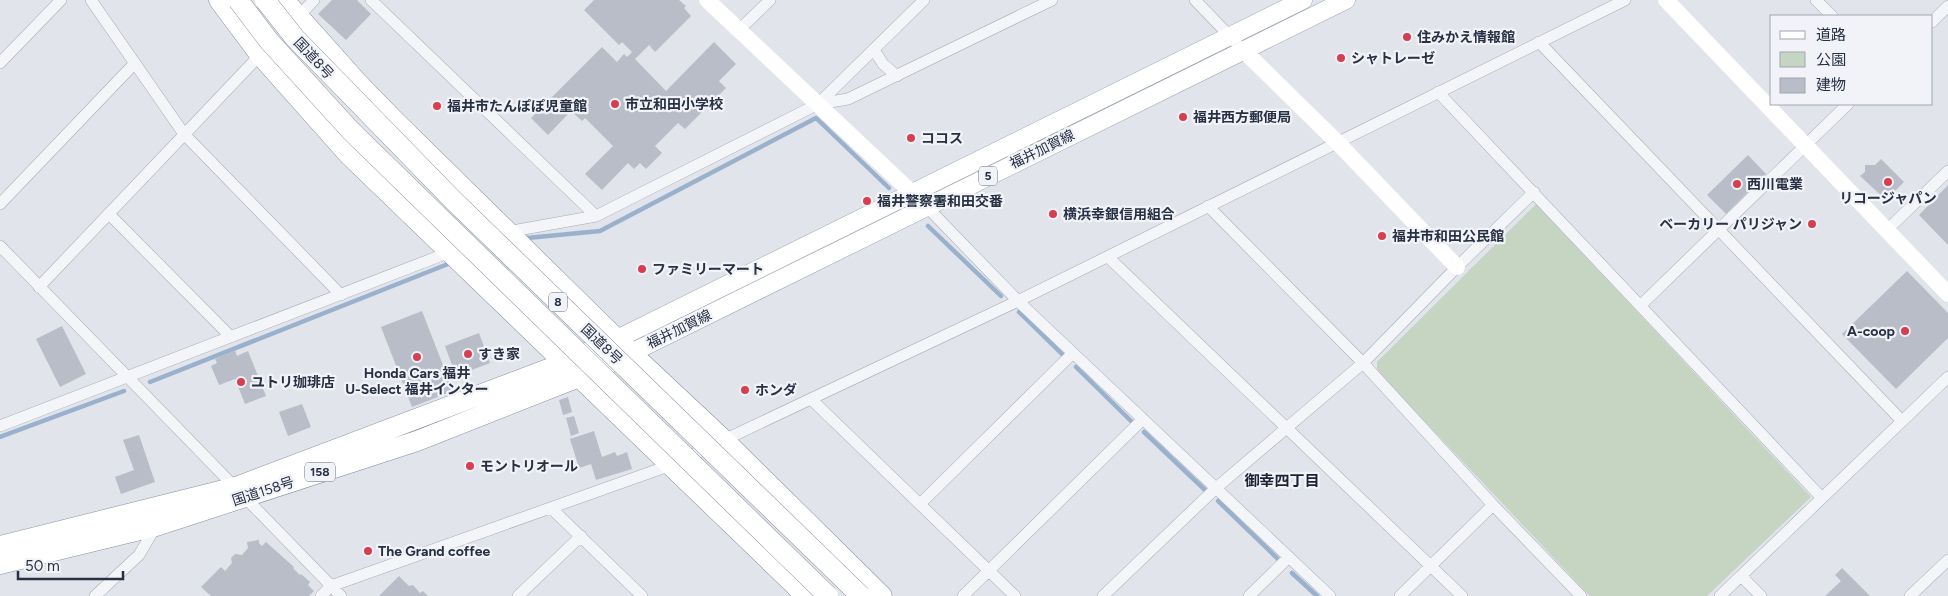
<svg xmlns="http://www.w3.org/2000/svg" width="1948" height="596" font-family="Figtree,'Noto Sans JP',sans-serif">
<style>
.green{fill:#c6d5c1}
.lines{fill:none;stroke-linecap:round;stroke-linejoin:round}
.stream{stroke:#9ab1cd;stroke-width:4.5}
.building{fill:#b8bdc8}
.street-casing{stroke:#a6abb5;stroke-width:12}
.primary-casing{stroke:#9fa8b7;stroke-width:19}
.highway-casing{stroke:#8791a2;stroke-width:21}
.street{stroke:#f4f5f8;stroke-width:11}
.secondary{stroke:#fff;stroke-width:16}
.primary{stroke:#fff;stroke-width:18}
.highway{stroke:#fff;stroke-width:20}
.highway-bridge-casing{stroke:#8791a2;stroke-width:21;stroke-linecap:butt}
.highway-bridge{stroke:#fff;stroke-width:20}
.poi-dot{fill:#d73f50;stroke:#f1f3f8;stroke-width:2}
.labels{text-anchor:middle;stroke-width:4.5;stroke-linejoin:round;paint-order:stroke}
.shield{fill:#f1f3f8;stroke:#646b79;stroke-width:1}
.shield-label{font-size:12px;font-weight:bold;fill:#283143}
.poi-label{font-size:14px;font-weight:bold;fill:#283143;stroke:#f1f3f8;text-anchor:start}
.street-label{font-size:14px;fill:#283143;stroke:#f1f3f8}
.neighbourhood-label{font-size:15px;font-weight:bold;fill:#1a2234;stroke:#f1f3f8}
</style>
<rect width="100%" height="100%" fill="#e1e4ea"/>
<path class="green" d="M1536,204L1811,497L1707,596H1590L1377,371V362Z"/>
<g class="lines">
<path class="stream" d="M928,226L1001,296
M527,238L600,231L816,118L889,188
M1019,312L1063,355
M1076,367L1131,421
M150,382L448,264
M1144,432L1205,490
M0,437L124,391
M1218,501L1279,560
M1292,573L1317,596"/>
</g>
<path class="building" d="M332,0H357L371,14L346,40L318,14Z
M594,0H679L686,6L684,8L691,16L655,52L649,45L635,59L666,91L714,42L736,64L719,81L726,88L685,129L678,123L655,146L662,153L646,169L640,163L634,169L628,163L602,190L585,174L613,146L585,118L582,121L571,111L548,135L531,118L602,47L617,62L624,54L627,57L632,52L622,42L619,45L584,10Z
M1748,155L1766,174L1726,214L1707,195Z
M1881,159L1904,182L1886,200L1860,176L1865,172V165H1875Z
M1948,185V245L1919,215Z
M1907,271L1948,313V338L1896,389L1842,334Z
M422,311L453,391L412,407L381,327Z
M62,326L86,374L60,387L36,339Z
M479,333L490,363L456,376L445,346Z
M235,350L237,356L248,351L266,396L245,404L235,379L219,385L211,366L217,363L215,359Z
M568,397L572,412L563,415L559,400Z
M302,404L311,427L288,436L279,412Z
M574,416L579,433L571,436L566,418Z
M594,431L602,457L615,452L617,456L627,452L632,469L596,480L591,464L579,468L570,439Z
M139,435L155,482L121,494L115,477L134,470L123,440Z
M259,540V543L262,546L266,542L294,567L293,568L300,575L301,574L310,582L308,585L314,591L309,596H211L201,587L221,567L225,571L232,563L231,558L235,554L242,555L248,548L247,542Z
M1842,568L1870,596H1825L1841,581L1835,575Z
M399,576L409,586L413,585L420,593L423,591L428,596H379Z"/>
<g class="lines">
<defs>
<path id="street" d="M91,0L184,134L341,295
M371,0L596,216
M1195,0L1244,51
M1816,0L1832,16
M298,17L314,0
M1932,22L1948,6
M739,30L770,0
M1539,42L1902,421
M874,50L883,64L897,76
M0,63L61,0
M1438,92L1822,498
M818,104L924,0
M0,204L135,63
M926,206L1018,301L1330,596
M1208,206L1363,363L1493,505L1581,596
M109,214L231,337
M1887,230L1948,171
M512,235L518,230L596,216L818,104L848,99L1052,0
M0,246L341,596
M1108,257L1462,596
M39,287L260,55
M1641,305L1848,104
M812,400L1015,596
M0,426L450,252
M920,504L1073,353
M552,509L642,596
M1741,576L1761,596
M95,596L139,555L156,526
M321,596L331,586L671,465L1018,301L1625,0
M518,596L581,536
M963,596L1143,419
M1103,596L1216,488L1363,363L1457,267L1534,192
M1249,596L1289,557
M1400,596L1493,505
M1720,596L1948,377
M1910,596L1948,560"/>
<path id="primary" d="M617,339L1303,0
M631,353L1346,0"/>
<path id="highway" d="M219,0L260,55L349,155L806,596
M284,0L357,82L395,121L631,353L725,441L882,596
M0,546L236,487L564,363L617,339
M0,564L156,526L417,441L579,377L631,353"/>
</defs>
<use href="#street" class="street-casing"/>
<use href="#primary" class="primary-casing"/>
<use href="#highway" class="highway-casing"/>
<use href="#street" class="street"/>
<path class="secondary" d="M707,0L926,206
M1666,0L1948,294
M1244,51L1337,142L1457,267"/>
<use href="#primary" class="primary"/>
<use href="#highway" class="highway"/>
<defs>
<path id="highway-bridge" d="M238,0L269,41L351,131L828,596
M265,0L295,38L453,200L861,596"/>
</defs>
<use href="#highway-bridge" class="highway-bridge-casing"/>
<use href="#highway-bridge" class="highway-bridge"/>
</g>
<g class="poi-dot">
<circle cx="1407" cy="37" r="5"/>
<circle cx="1341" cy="58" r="5"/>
<circle cx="615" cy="104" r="5"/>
<circle cx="437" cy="106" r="5"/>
<circle cx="1183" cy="117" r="5"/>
<circle cx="911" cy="138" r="5"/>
<circle cx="1888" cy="182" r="5"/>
<circle cx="1737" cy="184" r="5"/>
<circle cx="867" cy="201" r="5"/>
<circle cx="1053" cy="214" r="5"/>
<circle cx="1812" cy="224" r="5"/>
<circle cx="1382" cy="236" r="5"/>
<circle cx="642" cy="269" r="5"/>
<circle cx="1905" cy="331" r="5"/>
<circle cx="468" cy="354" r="5"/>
<circle cx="417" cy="357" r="5"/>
<circle cx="241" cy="382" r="5"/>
<circle cx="745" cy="390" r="5"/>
<circle cx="470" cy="466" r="5"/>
<circle cx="368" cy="551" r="5"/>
</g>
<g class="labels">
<g class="shield">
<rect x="979" y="166.5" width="18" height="19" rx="4"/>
<rect x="549" y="292.5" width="18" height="19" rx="4"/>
<rect x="305" y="462.5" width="30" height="19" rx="4"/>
</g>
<g class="shield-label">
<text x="988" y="180">5</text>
<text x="558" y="306">8</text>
<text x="320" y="476">158</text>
</g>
<g class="poi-label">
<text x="1417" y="42">住みかえ情報館</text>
<text x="1351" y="63">シャトレーゼ</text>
<text x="625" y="109">市立和田小学校</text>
<text x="447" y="111">福井市たんぽぽ児童館</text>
<text x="1193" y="122">福井西方郵便局</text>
<text x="921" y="143">ココス</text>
<text x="1747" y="189">西川電業</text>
<text x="1888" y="203" text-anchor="middle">リコージャパン</text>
<text x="877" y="206">福井警察署和田交番</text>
<text x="1063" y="219">横浜幸銀信用組合</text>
<text x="1802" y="229" text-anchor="end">ベーカリー パリジャン</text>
<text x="1392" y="241">福井市和田公民館</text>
<text x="652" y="274">ファミリーマート</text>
<text x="1895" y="336" text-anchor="end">A-coop</text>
<text x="478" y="359">すき家</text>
<text x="417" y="378" text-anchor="middle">Honda Cars 福井<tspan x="417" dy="16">U-Select 福井インター</tspan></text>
<text x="251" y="387">ユトリ珈琲店</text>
<text x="755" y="395">ホンダ</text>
<text x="480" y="471">モントリオール</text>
<text x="378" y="556">The Grand coffee</text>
</g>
<g class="street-label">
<text transform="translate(314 58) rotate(47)" y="5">国道8号</text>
<text transform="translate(1042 149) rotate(-26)" y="5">福井加賀線</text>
<text transform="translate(679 329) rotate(-26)" y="5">福井加賀線</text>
<text transform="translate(602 344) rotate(44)" y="5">国道8号</text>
<text transform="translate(263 491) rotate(-18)" y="5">国道158号</text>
</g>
<g class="neighbourhood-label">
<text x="1282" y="486">御幸四丁目</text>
</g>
</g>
<rect x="1770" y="15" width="162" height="90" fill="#f1f3f8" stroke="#a1a5b0"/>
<rect x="1780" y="31" width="25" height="8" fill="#ffffff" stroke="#a1a5b0"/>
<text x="1816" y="40" font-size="15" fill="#283143">道路</text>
<rect x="1780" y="52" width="25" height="15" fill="#c6d5c1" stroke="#a1a5b0"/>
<text x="1816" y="65" font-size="15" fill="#283143">公園</text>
<rect x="1780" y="78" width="25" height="15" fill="#b8bdc8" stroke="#a1a5b0"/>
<text x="1816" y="90" font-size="15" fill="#283143">建物</text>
<path d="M18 571v8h105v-8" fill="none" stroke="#283143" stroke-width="2.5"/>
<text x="25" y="571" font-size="15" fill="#283143" stroke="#f1f3f8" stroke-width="4" paint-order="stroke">50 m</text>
</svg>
